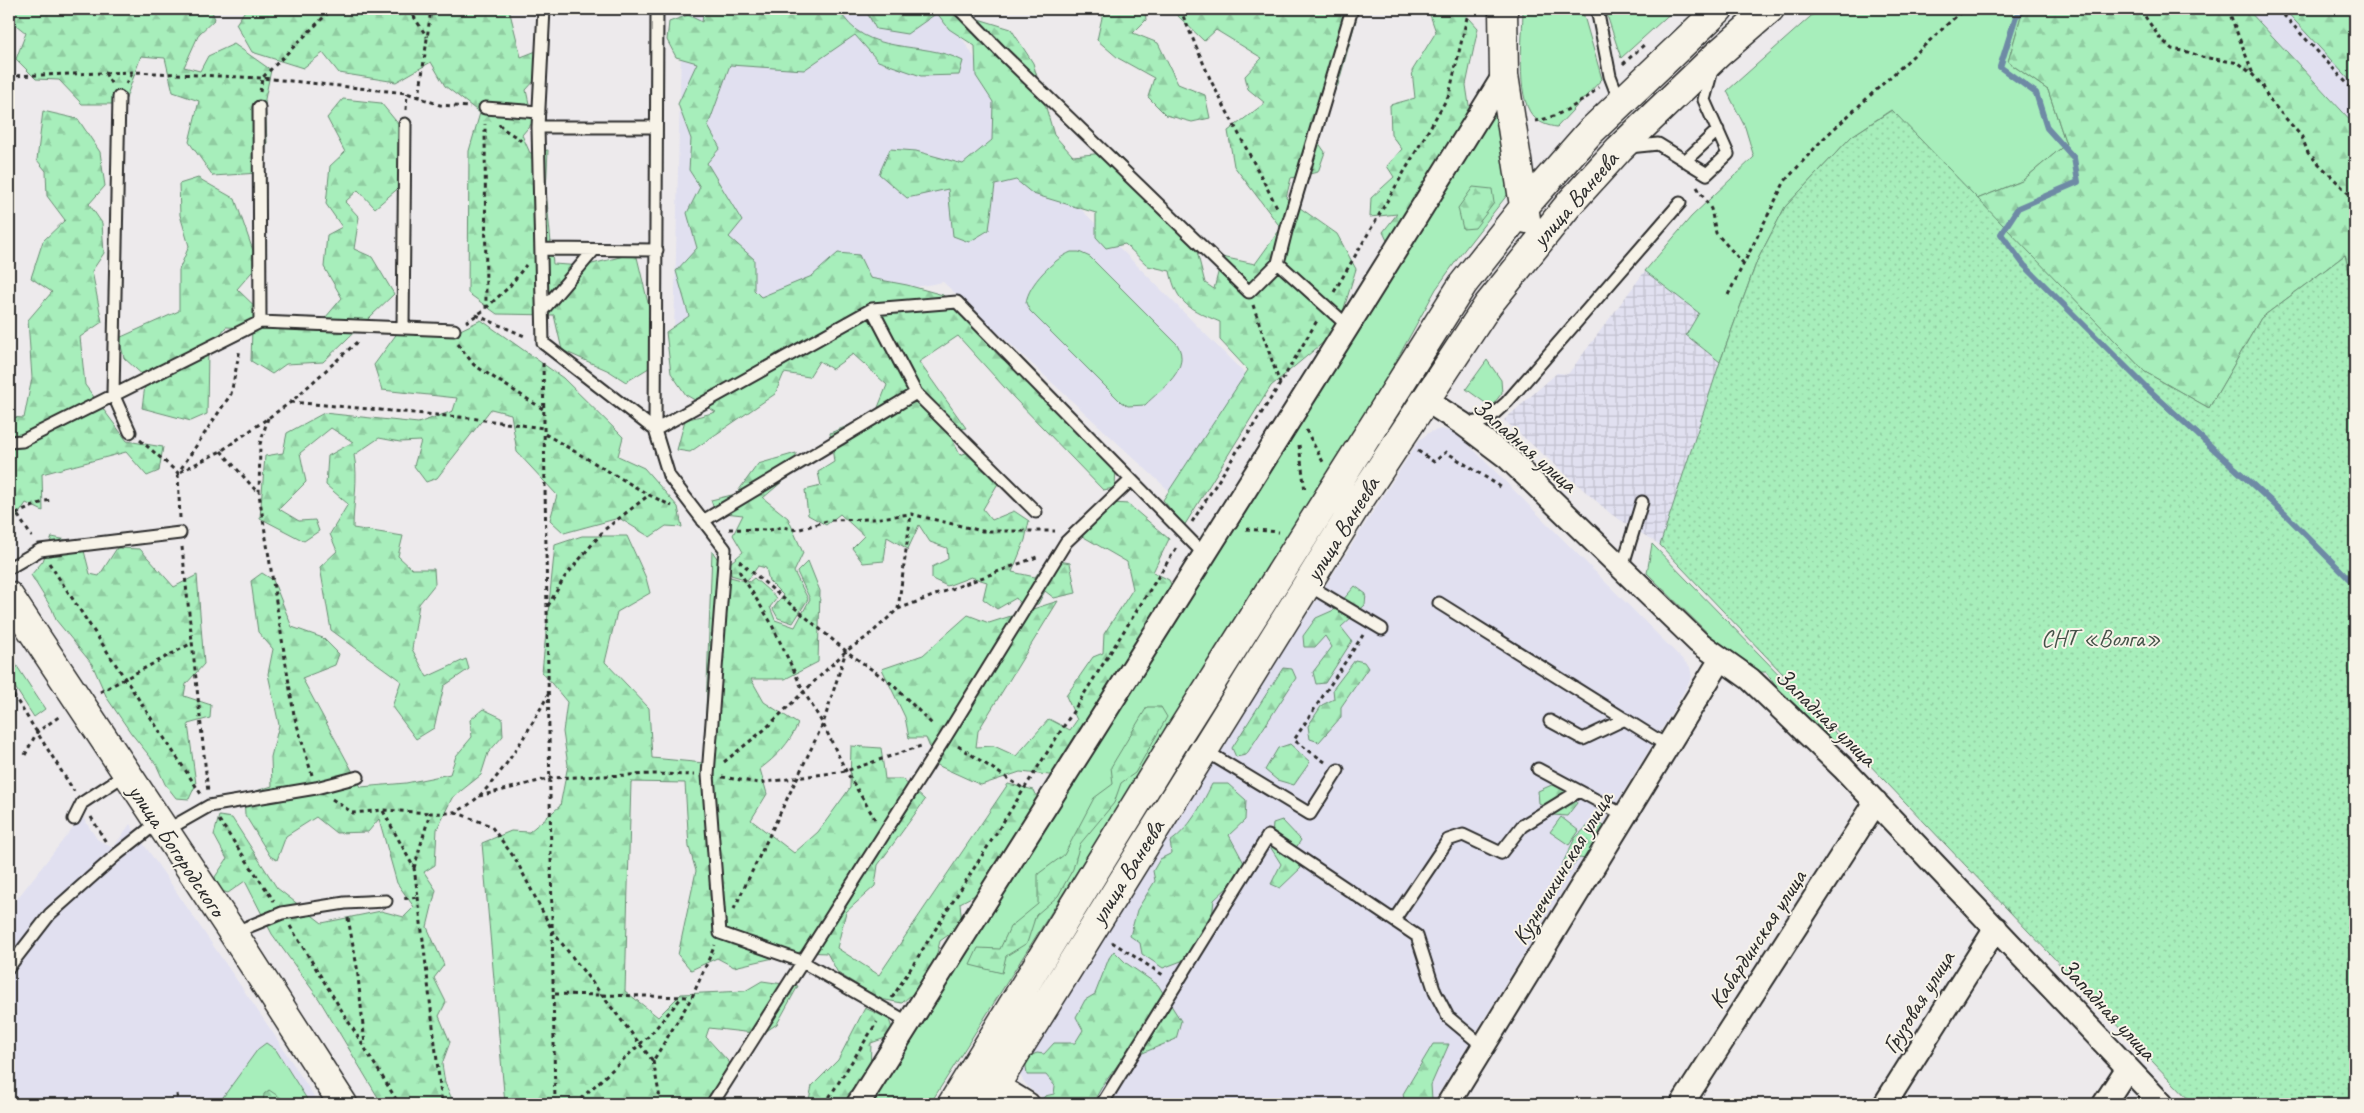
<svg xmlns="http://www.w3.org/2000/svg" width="2364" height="1113" font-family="Caveat,sans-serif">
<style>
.built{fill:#e1e0f0}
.industrial{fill:url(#industrial-grid)}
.green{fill:#a7eebb;stroke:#698c73}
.forest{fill:url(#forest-firs);stroke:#698c73}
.garden{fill:url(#garden-dots);stroke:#698c73}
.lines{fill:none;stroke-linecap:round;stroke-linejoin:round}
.stream{stroke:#6e8aa5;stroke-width:6}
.lane-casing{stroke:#2b2b2b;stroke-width:15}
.street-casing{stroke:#2b2b2b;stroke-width:26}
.secondary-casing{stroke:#2b2b2b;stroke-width:31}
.path{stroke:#2b2b2b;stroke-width:3;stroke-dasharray:4 4;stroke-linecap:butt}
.lane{stroke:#f7f3e8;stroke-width:11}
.street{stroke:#f7f3e8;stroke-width:22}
.secondary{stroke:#f7f3e8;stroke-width:28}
.labels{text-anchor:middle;stroke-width:4;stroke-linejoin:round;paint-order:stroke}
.street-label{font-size:24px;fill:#2b2b2b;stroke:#f7f3e8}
.park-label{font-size:24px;fill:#445248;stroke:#f7f3e8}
</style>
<defs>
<pattern id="industrial-grid" width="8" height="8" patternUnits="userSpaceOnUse" patternTransform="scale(1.25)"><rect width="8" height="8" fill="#e1e0f0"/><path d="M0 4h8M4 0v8" fill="none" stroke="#c1c0ce"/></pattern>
<pattern id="forest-firs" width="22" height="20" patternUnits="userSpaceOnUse" patternTransform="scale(1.25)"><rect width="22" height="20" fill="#a7eebb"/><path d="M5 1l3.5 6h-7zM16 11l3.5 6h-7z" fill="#90cca1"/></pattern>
<pattern id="garden-dots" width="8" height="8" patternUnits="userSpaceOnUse" patternTransform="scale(1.25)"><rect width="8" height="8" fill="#a7eebb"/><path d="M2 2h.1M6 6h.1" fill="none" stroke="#90cca1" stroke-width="1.8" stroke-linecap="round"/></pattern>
</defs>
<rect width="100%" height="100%" fill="#edeaec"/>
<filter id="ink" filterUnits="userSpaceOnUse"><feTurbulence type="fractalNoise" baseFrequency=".02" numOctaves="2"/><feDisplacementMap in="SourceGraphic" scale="10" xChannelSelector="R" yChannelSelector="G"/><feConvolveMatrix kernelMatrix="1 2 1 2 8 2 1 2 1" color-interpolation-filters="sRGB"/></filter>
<g filter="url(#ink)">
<path class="built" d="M682,9H943L1058,186L1252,381L1177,498L943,282L869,296L673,373Z
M2247,9H2355V125L2306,72Z
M1441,429L1457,433L1690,667L1692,677L1668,719L1432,1104H1052L1030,1089L1024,1082L1020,1075L1024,1065L1220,750L1419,440L1430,432Z
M82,816L97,839L113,848L130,824L273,1033L319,1104H9V909Z"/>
<path class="industrial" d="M1645,271L1699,313L1686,335L1720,362L1660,545L1611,514L1504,420L1557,373L1568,374Z"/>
<path class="green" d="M1523,9H1582L1602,79L1557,127C1548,126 1539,123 1533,116C1515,96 1523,35 1523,9Z
M1605,9H1675L1621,58Z
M1819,9H2023L2008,62L2048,90L2066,144L2022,181L1977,199L1891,110L1852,136L1785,207L1757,261L1720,362L1686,335L1699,313L1645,271L1691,217L1754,157L1745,127L1727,91Z
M1490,113H1498L1511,190L1461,254L1436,289L1370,408L930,1104H868Z
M1071,252H1079L1090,257L1177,344C1192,369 1162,388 1145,405L1128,406L1121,402L1030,311L1026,303C1028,284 1054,259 1071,252Z
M1487,360L1501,380L1502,393L1491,407L1466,389Z
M1652,544L1833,730L1842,742L1824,741L1790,707L1766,672H1747L1647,573Z
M9,654L45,709L34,717L9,678Z
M1561,817L1579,831L1569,845L1550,832Z
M266,1043L276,1050L310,1104H218L258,1049Z"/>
<path class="forest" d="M9,9H211L215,19L199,34L184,67L200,71L208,56L234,44L271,70L265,99L267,143L259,173L213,176L189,142L199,101L173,92L165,58L141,56L124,104H82L59,80L36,79L16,59L26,33L11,21L9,22Z
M246,9H289L291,14H309V9H509L521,57L544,48L545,69L526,90L533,122L522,135L530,153L548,150L546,191L553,264L584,266L636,253L653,324L652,366L626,382L609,371L562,350L554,315L497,314L468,293L469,151L480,113L445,86L431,62L396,82L339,73L323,53L303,68L252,52L236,24Z
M704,9H839C864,58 922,39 963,61L959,75L921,76L878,61L855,35L804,70L730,65L708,126L720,148L707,163L742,221L729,237L754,259V290L761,297L812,276L838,253L859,255L870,278L907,285L943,295L1001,358L1030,378L1038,396L1116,466L1115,488L1103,490L1014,398L958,336L919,362L966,428L948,431L960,455L977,449L1003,475L983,509L992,520L1014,511L1029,521L1025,540L1012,572L1035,577L1049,559L1070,563L1076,593L1054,598L1045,591L1038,604L1022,607L1016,598L997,609L983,599L987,582L971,577L947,586L932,579V567L948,559L947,548L930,542L919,525L908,549L887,537L884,561L863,563L852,548L864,536L840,514L826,525L808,515L805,490L821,486L818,472L834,462L830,433L875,415L887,385L853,354L832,369L819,361L809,377L784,373L775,394L690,452L677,450L685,420L716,412L686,395L671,373L666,332L689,316L676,271L697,248L687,213L700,187L689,170L691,139L678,104L697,63L676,57L667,40L669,22L688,15L702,22Z
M865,9H973L972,17L1011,29L1033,63L1054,135L1073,156L1115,152L1191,228L1205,283L1214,289L1222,257L1255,264L1281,228L1234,166L1228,131L1265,103L1248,89L1245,76L1262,58L1216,30L1204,41L1176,14L1178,9H1237L1240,12L1243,9H1359L1338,85L1311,132L1325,152L1318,172L1291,178L1286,198L1337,234L1356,269L1337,331L1271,386L1184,526L1163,500L1248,370L1220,340V322C1190,309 1177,305 1170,271L1148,266L1125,244L1106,248L1096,237V213L1033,194L1016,180L995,185L989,230L969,242L953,236L948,189L907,198L879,174L890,149L916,151L963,164L992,140L993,102L976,76L975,46L949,29L937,13L907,34L876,29Z
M1069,9H1145L1146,20L1133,33L1158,43L1178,84L1205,95L1210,118L1192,122L1166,115L1148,97L1154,78L1118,58L1097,40L1103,13L1075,14Z
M1428,9H1461L1478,28L1466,85L1470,112L1390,247L1383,232L1397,214L1370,217L1371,198L1394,177L1387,166L1402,149L1391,135L1390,105L1415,98L1412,71L1436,32Z
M2023,9H2247L2355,125V296L2345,255L2261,318L2209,408L2145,372L1977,199L2022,181L2066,144L2048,90L2008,62Z
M2284,9H2355V86Z
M343,99L381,103L405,132L408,180L375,208L358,190L345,202L359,217L354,249L372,257L394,294L323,362L286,364L272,374L251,361L252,328L226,327L208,349L207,414L191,421L142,408L146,378L124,358L119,338L179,311V270L189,246L180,215L179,184L198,178L235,199L258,265L237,289L268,319L320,324L342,298L324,267L327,235L342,227L326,204L330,166L345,152L327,118Z
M43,111L78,119L100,152L105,186L89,204L102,223L104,253L92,271L102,322L80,337L85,385L127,441L163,447L159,471L147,476L126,452L42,474L43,511L26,503L9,529V481L12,480L9,477V417L24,418L32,378L28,320L52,292L31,278L43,241L65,220L47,196L46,171L37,160Z
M1473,187L1492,189L1494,203L1475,228L1463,229L1458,208Z
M481,320L563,378L623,437L618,456L644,468L678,507L682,527L666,526L650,537L619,518L564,533L550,520L557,495L517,452L511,414L491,409L437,478L426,482L414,466L421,441L400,442L379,438L354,455C359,479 353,504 353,528L403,536L398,556L412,569H434L435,584L419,604L412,649L427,677L466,659L469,669L444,686L434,728L416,739L392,707L401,681L331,630L320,567L337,551L330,534L348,504L326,485L328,456L353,442L331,428L300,453L306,482L279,509L299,521L315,520L319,531L304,541L260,518L265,456L283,453L287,433L324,413L418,423L453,411L457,398L382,390L374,365L398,332L452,334Z
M796,453L797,469L763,498L788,518L803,553L794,572L808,599L793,623L778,618L773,609L783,595L769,581L766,568L758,566L748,580L731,575L730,563L743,552L733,535L743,515L715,512L711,500L736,494L758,464Z
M1098,502L1128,504L1169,539L1153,572L1169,580L1179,602L1059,776L1020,772L981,785L937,765L926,738H909L905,717L882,669L923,655L968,615L989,623L1058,601L978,731L976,747L994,746L1016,756L1049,719L1070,730L1077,720L1066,696L1093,657L1103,653L1104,634L1133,589L1127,562L1082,536L1084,516Z
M582,536H627L646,578L650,593L617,612L605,662L649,708L652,758L704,763L712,551L730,577L749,582L754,578L777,598L770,607L775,620L795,627L810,599L797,572L808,561L820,591L818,662L785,679H751L764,702L798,724C789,744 777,756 760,769L767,794L751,820L794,853L818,832L850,788L851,746L881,748L885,779H902L925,800L878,865L875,886L846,912L837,948L879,975L1008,784L1034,790L1041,806L990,887L960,903L962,925L940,941L931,977L902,1003L880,999L838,973L827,953L800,952L734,967L717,958L691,970L678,955L696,871L689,847L685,783L631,782L625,991L658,1017L681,994L745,991L762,981L798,986L777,1024L762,1034L709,1028L706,1037L738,1072L719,1104H505L482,843L511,831L529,832L560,806L568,765L563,732L567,702L542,672L555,545Z
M52,537L82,543L90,574L99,576L117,548L140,549L174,587L197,575L204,664L186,684L184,696L211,705L210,718L188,724L196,784L189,799L176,798L165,784L156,764L131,733L107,698L92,664L56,620L52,609L31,575L43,561Z
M262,573L273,580L292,627L323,638L339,654L335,665L302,678L361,787L406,783L450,774L456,756L472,737L470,720L483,709L502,718L503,736L488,753L481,775L452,798L437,829L435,865L424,872L436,890L427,927L444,965L434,978L446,1002L439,1016L450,1042L442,1064L445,1083L454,1104H382L319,999L272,934L245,881L228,893L218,890L215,877L227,859L214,835L219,816L232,818L277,888L322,923L381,911L404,917L414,907L397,883L379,819L368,832L336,833L316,817L286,836L277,860L270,856L245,815L244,795L272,786L271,757L279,725L268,674L273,649L258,632L251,581Z
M1355,586L1366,594L1365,605L1341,627L1352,641L1325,683L1316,684L1313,672L1332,647L1325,636L1315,647H1304L1303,636L1316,618L1334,610Z
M1355,660L1364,662L1368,668L1341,707V717L1319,742L1310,739L1308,726L1322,705L1334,699L1333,689Z
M1283,668L1292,669L1296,678L1246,755L1236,757L1232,748Z
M1147,707H1161L1167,717L1135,773L1121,783L1114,803L1080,844L1073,869L1058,896L1036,915L1027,943L1006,956L1002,973L970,965L978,948L1000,949L1010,927L1038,904V874L1064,855L1094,798L1113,784L1111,767Z
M1290,744L1310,762L1294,785L1277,780L1265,770L1278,748Z
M1570,783L1577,803L1567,816L1553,815L1539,803L1538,791L1554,784Z
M1212,784H1228L1246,800L1245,820L1229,835L1244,863L1243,880L1229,886L1214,900L1212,918L1184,960L1163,968L1142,954L1140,943L1130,936L1137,910L1155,881L1153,871L1160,859L1172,853L1170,842C1190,828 1201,806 1212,784Z
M1282,820L1301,840L1290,857L1301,868L1280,888L1271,884L1281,864L1271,848L1273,823Z
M1592,822L1609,827L1592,860L1579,858L1564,877L1557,875L1575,838Z
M1114,951L1126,963L1158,985L1181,1021L1176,1039L1119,1063L1103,1085L1092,1104H1044L1040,1102L1045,1096L1054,1094L1055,1086L1046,1075H1027L1025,1058L1037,1053L1044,1054L1054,1043H1075L1083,1030L1076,1017L1085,1000L1095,994L1109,958Z
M865,1008L889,1019L894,1035L871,1043L870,1074L848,1094L852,1104H808L812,1086L838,1060Z
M1433,1044H1449L1431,1085L1432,1099L1429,1104H1405L1403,1094Z
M269,1090L284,1100L285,1104H263L264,1094Z"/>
<path class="garden" d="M1892,110L2145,372L2209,408L2261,318L2345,255L2355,296V1104H2193L1660,545L1720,362L1757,261L1785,207L1852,136Z"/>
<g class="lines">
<path class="stream" d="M2026,9L2016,16L2000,67L2036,93L2047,128L2074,158L2078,182L2018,208L2001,234L2024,265L2149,390L2286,515L2355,585"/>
<defs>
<path id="lane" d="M544,9L538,127L543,343L655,430
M657,9L655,430L669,476L725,549L708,775L720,933L801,961L909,1023
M959,9L1002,53L1249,292L1278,263
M1597,9L1610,76L1620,102
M119,97L113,394L130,432
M259,107L260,322
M485,108L539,112
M538,127H656
M1629,147L1658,144L1707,174L1728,154L1704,100L1712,70
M1685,161L1718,130
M541,249L657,250
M872,309L916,393L1036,512
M543,310L594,250
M1349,327L1278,263L1286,231L1352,9
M403,328L405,124
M1465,424L1487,420L1507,402L1680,203
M655,430L872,309L957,302L1204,554
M9,442L22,441L260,322L454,330
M703,521L916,393
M9,568L40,550L180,533
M1622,568L1642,502
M1308,585L1382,629
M1439,603L1666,745
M1550,721L1583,739L1625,719
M1204,750L1310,814L1338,770
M1538,769L1624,815
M74,819L82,803L126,774
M165,831L209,806L316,788L358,777
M1394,920L1448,840L1463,835L1501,853L1522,826L1579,791
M233,933L282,913L345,903L386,901
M9,967L50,914L115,856L158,822
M712,1104L945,738L1066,542L1131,480
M1102,1104L1268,836L1417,936L1435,992L1448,1017L1484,1047"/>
<path id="street" d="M1424,399L1463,424L1508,458L1698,642L1750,679L1770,698L1843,768L2162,1104
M997,1085L1028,1104
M858,1104C1073,761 1292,420 1504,75
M1448,1104L1721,659
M1682,1104L1876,802
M1885,1104L1996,928
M2104,1104L2127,1069"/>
<path id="secondary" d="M1503,9L1504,75L1526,219
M9,596L233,933L343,1104
M952,1104L1179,734L1463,284L1524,207L1589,133L1719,9
M984,1104L1359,501L1488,305L1570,203L1619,149L1718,54L1770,9"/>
</defs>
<use href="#lane" class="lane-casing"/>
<use href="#street" class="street-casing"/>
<use href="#secondary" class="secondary-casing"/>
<path class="path" d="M409,9L427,37
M1180,9L1211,81L1277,207
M2142,9L2146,18L2160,38L2172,49L2188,52L2202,57L2239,63L2253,75L2263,86L2268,98L2302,137L2308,153L2355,200
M2228,9L2253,74
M2278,9L2355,92
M1623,64L1646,43
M105,73L112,85
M9,76L133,72L262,78L407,93L440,105L470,107
M126,84L133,72
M260,92L262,78L332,9
M419,98L431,9
M406,110L407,93
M1535,121C1555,119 1585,101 1599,87
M499,124C506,133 515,134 523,143
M1697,187L1711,209L1716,233L1744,264
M1334,292L1449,95L1469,9
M1728,295L1785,181L1823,139L1964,9
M1253,305L1280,384
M486,308L509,287L526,265
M476,315L527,337
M466,322L486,309L485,124
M458,344L474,365L543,409
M543,363L555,1104
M291,402L470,418L543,428
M268,418L260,444L259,494L294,715L312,775
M1306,430L1323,462
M545,434L649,495L672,506
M140,440L178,473L231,394L240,349
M1299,445L1305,491
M221,451L258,493
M1418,451L1434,462L1446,452L1504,489
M9,502L32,537
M16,514L45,501L53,500
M180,518L178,473L221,451L291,402L357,342
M1192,522L1280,384L1318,319
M729,529L770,530L783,527L797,530L830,520L872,519L911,514L982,531H1055
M1246,529L1279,532
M182,547L208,792
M739,561L846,651L892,684L934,726
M49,563L201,794
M739,571L770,621L804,692L823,724L846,771L875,819
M548,606L564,578L604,530L649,495
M898,609L911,514
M9,688L74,791
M100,692L192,643
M958,746L1024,789
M25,755L37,732L60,716
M724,762L764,730L846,651L867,637L898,609L1037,557
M1325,762L1294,740L1363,635
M722,777L759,783L846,771L921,746
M479,796L551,778L654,774L694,775
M332,799L353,813L383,810L430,813
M383,811L414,868L418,897L401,899
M455,812L491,826L516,860L553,932L653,1061L692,997L715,945
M91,817L107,844
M219,820L274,901
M414,868L430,813C438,813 446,814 453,812C488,805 533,723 549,693
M418,897L442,1104
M734,909L823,724L846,651
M348,918L357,967L365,1045
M290,926L399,1104
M1112,942L1163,975
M555,994L692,997
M892,998L1177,547
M653,1061L661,1104
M177,1094L178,1104
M575,1104L650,1035L682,997
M825,1104L877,1022"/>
<use href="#lane" class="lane"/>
<use href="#street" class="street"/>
<use href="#secondary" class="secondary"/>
</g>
</g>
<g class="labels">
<g class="street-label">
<text transform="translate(1575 199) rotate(-49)" y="8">улица Ванеева</text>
<text transform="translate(1525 445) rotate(41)" y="8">Западная улица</text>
<text transform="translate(1342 529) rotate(-58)" y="8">улица Ванеева</text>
<text transform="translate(1826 717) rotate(44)" y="8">Западная улица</text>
<text transform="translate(177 850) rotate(56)" y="8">улица Богородского</text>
<text transform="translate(1562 868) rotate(-59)" y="8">Кузнечихинская улица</text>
<text transform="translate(1127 872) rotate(-58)" y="8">улица Ванеева</text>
<text transform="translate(1757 939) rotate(-57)" y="8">Кабардинская улица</text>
<text transform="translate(1918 1002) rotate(-58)" y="8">Грузовая улица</text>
<text transform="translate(2108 1009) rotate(47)" y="8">Западная улица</text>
</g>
<g class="park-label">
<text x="2101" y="646">СНТ «Волга»</text>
</g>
</g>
<rect width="2364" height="1113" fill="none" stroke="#f7f3e8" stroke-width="30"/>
<rect x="15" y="15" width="2334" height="1083" fill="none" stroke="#2b2b2b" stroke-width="2" filter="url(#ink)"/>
</svg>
